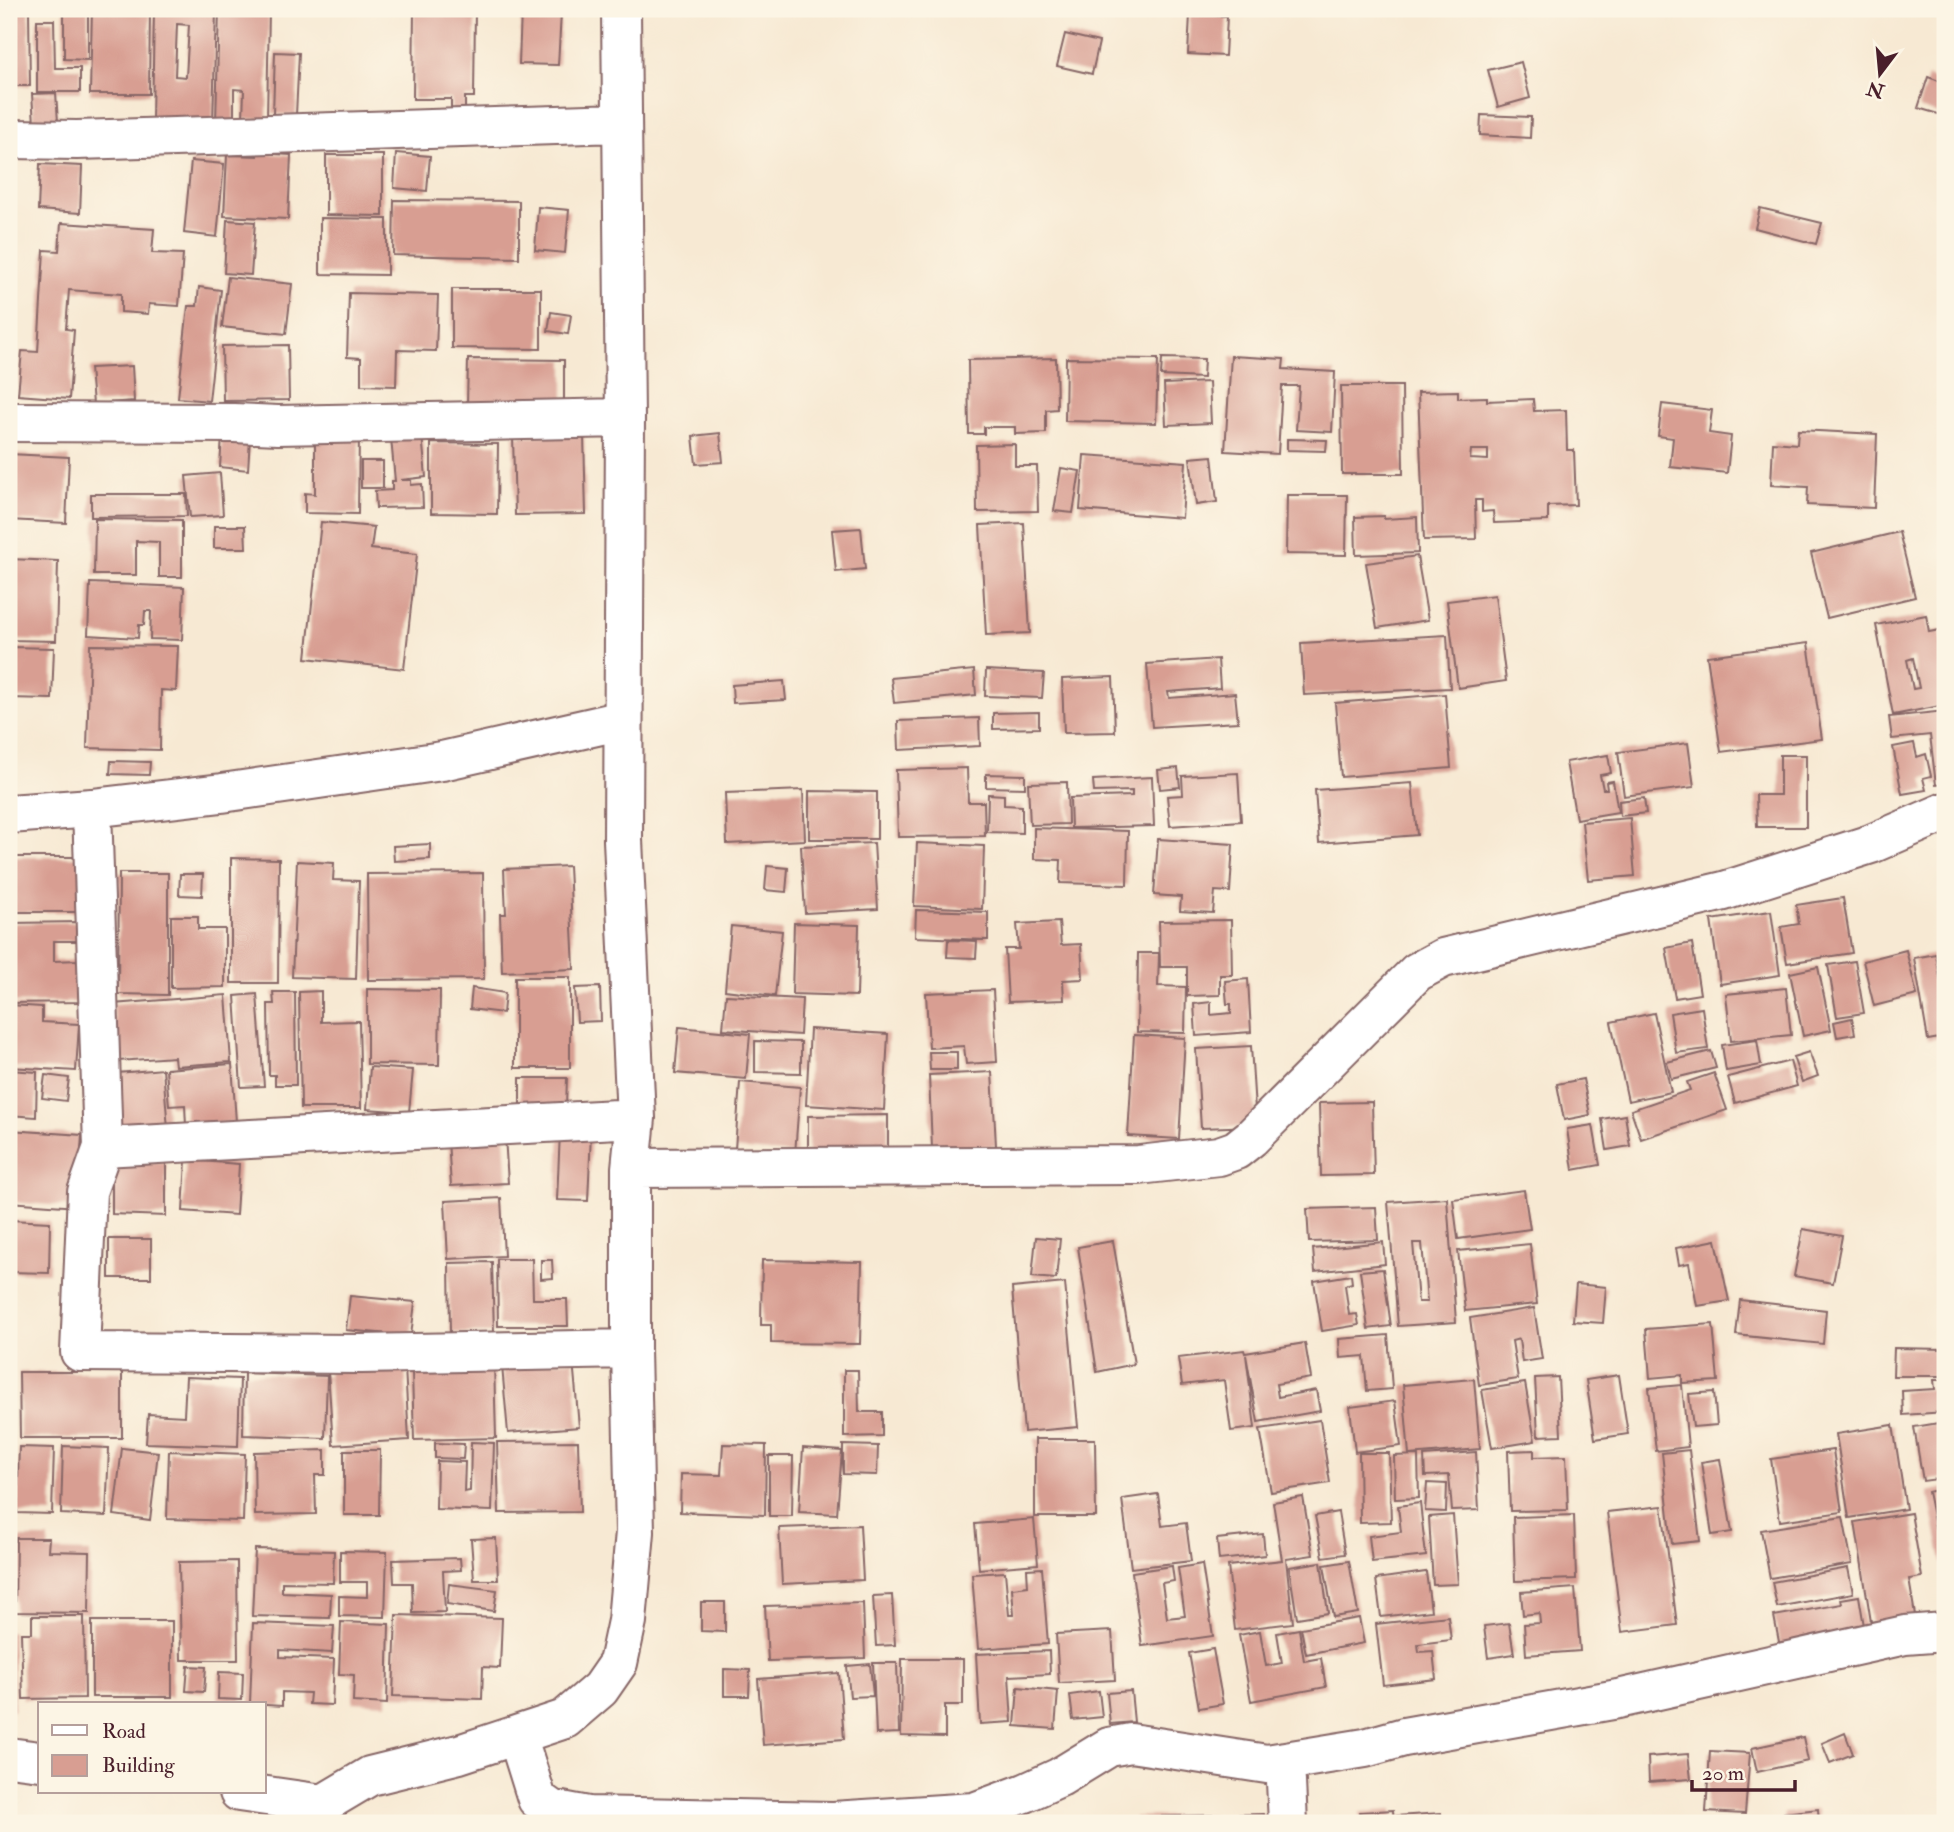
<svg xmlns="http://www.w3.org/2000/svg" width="1954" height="1832" font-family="'IM FELL Double Pica',serif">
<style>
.building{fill:#d89e92;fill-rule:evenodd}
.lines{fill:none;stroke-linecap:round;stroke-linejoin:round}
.minor-casing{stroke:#876666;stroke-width:42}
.minor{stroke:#fff;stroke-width:38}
</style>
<rect width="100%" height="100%" fill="#fcf5e5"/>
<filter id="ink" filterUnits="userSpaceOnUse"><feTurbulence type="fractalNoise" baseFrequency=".0143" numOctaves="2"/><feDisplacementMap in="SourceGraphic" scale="14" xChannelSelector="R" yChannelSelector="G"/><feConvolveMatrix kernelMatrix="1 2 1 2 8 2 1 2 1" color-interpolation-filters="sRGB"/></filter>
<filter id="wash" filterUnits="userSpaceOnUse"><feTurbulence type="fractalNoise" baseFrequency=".00686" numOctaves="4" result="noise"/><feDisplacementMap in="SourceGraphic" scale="28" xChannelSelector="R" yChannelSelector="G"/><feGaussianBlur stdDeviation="1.57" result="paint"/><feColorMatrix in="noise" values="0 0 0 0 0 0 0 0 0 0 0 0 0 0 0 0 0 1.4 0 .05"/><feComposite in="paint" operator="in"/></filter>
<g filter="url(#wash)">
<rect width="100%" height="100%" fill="#f7e9d3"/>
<g id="blocks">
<path class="building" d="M64,9H88V60L64,59Z
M92,9H150L149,94H90Z
M154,9H216L213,123L152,122ZM177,24L189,25L186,77L175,76Z
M219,9H269L267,119H243L244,90L234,89V123H216Z
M414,9H475L474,97H465V112H451V99H413Z
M9,10H29L30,86H9Z
M521,11L561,13L558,65L519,64Z
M1190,14L1227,16L1225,56L1188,54Z
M37,20H54L55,68H80V92H37Z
M1065,34L1099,42L1092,74L1057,66Z
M275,52L299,53L296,115L273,114Z
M1521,62L1530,98L1498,107L1488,70Z
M1928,77L1945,83V116L1918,108Z
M56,93L58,122L34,123L32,94Z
M1481,115L1531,117L1530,138L1480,135Z
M257,153L291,155L288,219L224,216L227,155L257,156Z
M396,153L430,156L427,191L394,188Z
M326,155H383V216L326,215Z
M191,161L224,164L217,237L184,233Z
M40,164L82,166L80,213L38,210Z
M394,200L519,201V258L393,255Z
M538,207L569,210L565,253L535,250Z
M1760,208L1822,223L1816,244L1755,228Z
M320,218L387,219V275L320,274Z
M227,220L255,222L251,275L224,273Z
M61,223L154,229L152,253L183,254L179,306L149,304L148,314L121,312V294L69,290L66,329L74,330L69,399L18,395L22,351L38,352L44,250L59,251Z
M228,277L292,284L286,334L222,327Z
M199,287L221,290L209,401L178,398L188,306H197Z
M452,289H541V349L452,348Z
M349,293L438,295L436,351L397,350L396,386L361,385V358L347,357Z
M551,312L571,315L568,334L548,331Z
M288,345L289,400L223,401L222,346Z
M1231,356L1284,359L1283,369L1335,372L1332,432L1296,430L1299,386H1282L1278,454L1225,451Z
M1056,358L1057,409L1046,410V433L1015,434V427H984V434H969L968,360Z
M1066,358L1158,359L1156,423L1065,421Z
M1162,358L1204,359L1203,378L1161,376Z
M468,359L564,360V408L467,406Z
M132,366L134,401L93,404L90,368Z
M1209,382L1211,423L1166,425L1164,384Z
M1341,386H1402L1403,474H1342Z
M1458,391V398L1487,397V401L1533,399L1534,411L1566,410L1567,450H1574L1576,505L1548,506V521L1494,523L1493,511L1482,512V500H1475L1476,539L1424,540L1418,392ZM1471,450H1488V460L1470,459Z
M1662,404L1712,410L1709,433L1731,436L1727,473L1670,467L1673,438L1658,436Z
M1798,430L1877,434L1874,508L1807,505L1808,487L1771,485L1773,442L1797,444Z
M720,433L723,462L696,464L693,436Z
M315,434H359L358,514L305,513V493L315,494Z
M422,435L426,477L401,480H411V485L422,484L423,507L376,508L375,491L392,490V481H395L391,438Z
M584,435L586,514L515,515L513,436Z
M222,436L250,438L248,470L220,467Z
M1287,439L1327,440L1326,451L1287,450Z
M431,443L498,444L497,514L431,513Z
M1015,444V466H1037L1038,511L977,512L976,445Z
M9,454L69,457L66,523L9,520Z
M1084,455L1186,462L1182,518L1080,510Z
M1212,456L1217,502L1196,505L1190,458Z
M361,461H383V488H361Z
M1061,468L1080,471L1073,513L1054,511Z
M220,473L223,515L190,517L186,476Z
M91,494H186L187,516L91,517Z
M1287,495H1347L1346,555L1286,554Z
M1384,516V519L1417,517L1418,553L1356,555L1355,517Z
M95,519L182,520V577H159V542L136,541V575H94Z
M321,522L374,527L371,549L417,554L404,669L306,658Z
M1024,523L1030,633L986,635L980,525Z
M9,526L15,527L14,554L9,553Z
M214,526H245L246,548H214Z
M861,528L865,569L836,572L832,530Z
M1899,532L1915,597L1827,618L1811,553Z
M1417,556L1428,620L1377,628L1366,563Z
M9,559L58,561L56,641L9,640Z
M90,583L184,587L182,640L150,639L151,611H145L144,625H139L138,638L88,635Z
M1495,595L1506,681L1458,688L1447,601Z
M1926,615L1929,632L1940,630L1945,656V705L1893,715L1876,625ZM1913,658L1919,688L1913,689L1907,660Z
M1447,635L1450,688L1304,695L1301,643Z
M1808,643L1822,739L1721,752L1707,656Z
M90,645L178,646L176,691L161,690L160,750L87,748Z
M9,647L54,648L52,699L9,698Z
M1218,659L1220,688L1168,692L1169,698L1235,693L1238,722L1152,727L1147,664Z
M974,670L976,695L894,703L891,678Z
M986,670L1044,673L1042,698L985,696Z
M1113,677L1115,732L1064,733L1062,679Z
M784,681L786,700L733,703L732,685Z
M1445,694L1451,768L1341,777L1335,703Z
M1945,711V784L1936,785L1930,735L1892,739L1889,717Z
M1039,712V728L993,729V713Z
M979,718L980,746L899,750L898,721Z
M1688,743L1694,787L1624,796L1618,752Z
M1914,743L1917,757L1926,754L1931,776L1923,778L1926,790L1902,794L1893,747Z
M1608,755L1611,773L1600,775L1603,789H1607L1606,782L1613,781L1618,812L1576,819L1566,762Z
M1780,755H1806V827H1757L1756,795H1780Z
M111,761L150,762L149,775L110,774Z
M967,768L968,802H984L985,836L898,837L896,770Z
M1178,768L1180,787L1160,789L1158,770Z
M1238,773L1241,821L1170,826L1167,796L1183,795L1182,776Z
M986,774L1025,775V788L986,787Z
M1152,777L1154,826L1071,828L1070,798L1132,796V791L1094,792L1093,780Z
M1067,782L1068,824L1030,825L1028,783Z
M1412,783L1417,835L1319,843L1315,790Z
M803,790L805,840L727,844L725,793Z
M809,791L877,792V839H809Z
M988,794L1004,795V805L1022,806V833L987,832Z
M1644,798L1646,813L1620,816L1619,801Z
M1630,818L1635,876L1588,880L1582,822Z
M1034,828L1128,831L1127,885L1060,883L1061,860L1034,859Z
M1158,839L1233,844L1230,892L1215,891L1213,913L1180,911L1181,897L1154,895Z
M874,843L878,909L805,913L801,846Z
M917,843L984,846L982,909L914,906Z
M430,844V859L394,861L393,846Z
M9,857H84L83,912H9Z
M231,858L279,859L278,983H231Z
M297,861L334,863L333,880L359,881L356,979L292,977Z
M569,866L574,969L502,972L500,914H506L504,869Z
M767,866L788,868L786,892L765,890Z
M119,873H168V995L118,994Z
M483,873L484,979L368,980L367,874Z
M180,874H203L202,896L179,895Z
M1843,898L1852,953L1787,963L1781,927L1799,924L1796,905Z
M916,910L988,912V940L915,937Z
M1771,911L1780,975L1720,984L1711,920Z
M171,916H198V929H225V987L171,988Z
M1231,920L1232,975H1220V995L1187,996V967H1160L1159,921Z
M81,922V941H54V961L79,960V1002L9,1003V923Z
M1059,922L1061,945L1081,944L1083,979L1063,980L1064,1000L1008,1002L1005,949H1019L1017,924Z
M794,923L859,925L857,996L792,994Z
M731,926L782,931L775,996L725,990Z
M948,940L977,941L976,958L947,957Z
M1692,943L1700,994L1675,998L1666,948Z
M1906,950L1917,995L1874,1006L1863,961Z
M1138,953H1159L1158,986L1186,987L1185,1033L1137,1032Z
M1936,954L1945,1005V1037L1928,1040L1914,958Z
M1855,961L1864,1013L1837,1017L1828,965Z
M1818,967L1831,1030L1803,1036L1790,973Z
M515,977H570V1068H515Z
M1248,979L1251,1032L1196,1036L1194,1004L1211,1002V1015L1231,1013V1004H1227L1225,981Z
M600,987L601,1021L577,1022L575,988Z
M472,988L505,993L503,1013L470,1009Z
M1786,988L1791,1035L1731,1041L1726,994Z
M367,989L440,990L439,1065L367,1064Z
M993,990L997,1062L966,1064L964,1046L929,1048L926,993Z
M321,991V1022L359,1021L361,1108H301L299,992Z
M273,992H295L296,1085H275V1075H269L268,1004H274Z
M257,994L264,1086L241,1087L235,996Z
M226,995L231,1062L175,1066L174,1057L118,1061L113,1004Z
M726,995L802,999L800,1035L723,1029Z
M9,1005L42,1007V1022L79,1024L76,1071L9,1067Z
M1702,1008L1708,1049L1676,1053L1670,1013Z
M1654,1013L1671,1092L1628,1101L1611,1022Z
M1852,1018L1855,1034L1837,1037L1834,1022Z
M679,1027L750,1034L746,1079L675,1073Z
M810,1029L888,1034L884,1110L806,1105Z
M1134,1035L1185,1038L1179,1139L1128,1136Z
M1757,1040L1761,1065L1726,1071L1722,1045Z
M755,1041L801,1042V1073L755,1072Z
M1251,1046L1256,1126L1201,1128L1196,1049Z
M1711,1051L1716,1068L1671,1079L1667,1062Z
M929,1052H957V1070H930Z
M1809,1052L1818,1076L1802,1082L1793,1057Z
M1790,1061L1797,1086L1735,1103L1728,1077Z
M232,1064L236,1122L186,1126L185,1105L169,1106L166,1069Z
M370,1067L413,1070L409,1112L367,1109Z
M163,1069L168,1129L112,1134L106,1074Z
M9,1070L37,1072L36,1117L9,1115Z
M992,1072L996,1146L932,1148L929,1075Z
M1714,1073L1727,1110L1641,1139L1631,1110L1690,1090L1687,1082Z
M45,1075L69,1078L66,1101L42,1098Z
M520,1078H567L566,1106L520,1105Z
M1583,1079L1590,1115L1564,1120L1557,1084Z
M740,1082L800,1087L795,1154L735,1149Z
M1372,1102L1374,1175L1321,1176L1319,1103Z
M888,1115V1156H808V1116Z
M1625,1115L1630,1146L1607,1150L1602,1119Z
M1593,1125L1600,1165L1573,1170L1567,1129Z
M9,1130L82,1135L77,1207L9,1202Z
M560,1132L591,1133L588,1201L557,1200Z
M505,1136L508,1183L451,1186L448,1140Z
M186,1160L239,1164L236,1215L183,1211Z
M112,1161L166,1162V1216L112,1214Z
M1524,1190L1530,1229L1458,1239L1453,1199Z
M501,1198L504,1256L448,1259L445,1201Z
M1447,1198L1456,1322L1398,1326L1388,1202ZM1413,1243H1422L1427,1302H1418Z
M1376,1207L1378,1240L1309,1242L1307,1209Z
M9,1220L50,1222L49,1273L9,1272Z
M1803,1229L1842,1236L1833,1283L1794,1276Z
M1036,1237L1060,1239L1056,1279L1032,1277Z
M109,1239H151V1278H109Z
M1716,1240L1729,1301L1697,1306L1689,1263L1679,1265L1676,1248Z
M1113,1241L1134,1364L1097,1372L1078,1247Z
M1383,1242L1385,1264L1315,1272L1313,1249Z
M1530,1244L1537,1304L1465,1311L1458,1251Z
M497,1259H532L533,1299H567L568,1326H498Z
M541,1260H552L553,1278L541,1279Z
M762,1260L862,1262L860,1344L771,1343V1325H761Z
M492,1262L494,1333H450L449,1263Z
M1383,1269L1391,1326L1368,1329L1360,1271Z
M1351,1275L1352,1283L1345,1285L1349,1315L1357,1314L1359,1325L1322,1331L1314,1281Z
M1065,1283L1078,1427L1024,1432L1012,1288Z
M1576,1284L1606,1287L1603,1323L1573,1321Z
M350,1296L415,1302L411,1336L346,1330Z
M1740,1300L1826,1310L1823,1344L1736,1335Z
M1534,1308L1542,1359L1522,1362L1519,1339L1512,1341L1518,1379L1479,1385L1470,1318Z
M1713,1324L1718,1381L1682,1383V1375L1650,1378L1646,1329Z
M1388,1335L1392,1389L1367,1391L1364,1356L1340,1358L1339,1339Z
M1305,1343L1311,1378L1276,1384L1278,1397L1316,1390L1320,1411L1258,1422L1246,1355L1255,1428L1231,1431L1224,1380L1182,1385L1178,1358L1244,1350L1245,1353Z
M1894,1348L1945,1349V1376H1893Z
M573,1360L579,1427L508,1433L502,1366Z
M494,1362L496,1438L414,1440L412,1372Z
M405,1367L409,1440L333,1445L328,1371Z
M844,1370H858L859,1412H882V1436L844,1437Z
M19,1372H122V1438H20Z
M244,1373L327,1376L325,1438L243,1435Z
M1619,1375L1628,1434L1595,1439L1586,1380Z
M186,1377L240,1379L238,1446L146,1443L148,1414L184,1416Z
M1558,1377L1561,1435L1538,1436L1535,1378Z
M1474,1379L1480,1449L1409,1455L1403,1385Z
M1934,1380H1945V1412L1903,1415L1902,1391L1935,1389Z
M1525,1383L1535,1441L1492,1448L1482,1390Z
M1682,1385L1688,1447L1656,1451L1649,1388Z
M1714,1392L1717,1425L1693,1427L1689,1394Z
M1395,1401L1401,1446L1355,1452L1350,1407Z
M1320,1420L1330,1483L1271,1492L1260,1429Z
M1945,1422V1478L1923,1481L1914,1427Z
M1893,1425L1906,1509L1849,1518L1836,1434Z
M1035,1439H1095L1096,1517H1035Z
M578,1441L580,1512L499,1513L497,1442Z
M471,1442L494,1443L492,1511L436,1509L437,1461L465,1462L464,1492L470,1491Z
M435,1443L464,1444L463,1459L435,1458Z
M723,1444L766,1445L765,1515L680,1512L681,1474L721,1475Z
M843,1445L878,1446L877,1475L843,1474Z
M63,1446L109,1448L106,1516L61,1514Z
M19,1447L54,1448L52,1514L17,1513Z
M122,1448L158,1452L150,1520L114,1515Z
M803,1448L842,1451L837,1514L799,1512Z
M325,1450V1475H315L316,1514L255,1515L254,1452Z
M344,1450H380L379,1515H344Z
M1534,1450V1457L1566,1456L1568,1510L1510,1511L1508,1451Z
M1689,1450L1700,1541L1672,1544L1662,1453Z
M1833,1450L1842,1512L1780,1521L1771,1459Z
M169,1451L245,1454L243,1521L167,1519Z
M1476,1452L1479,1510L1452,1511L1449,1475L1425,1476L1424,1456Z
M1359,1453H1389L1391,1522L1360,1523Z
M1418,1455L1419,1498L1395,1499L1394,1456Z
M769,1456H793L792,1516H769Z
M1720,1459L1732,1532L1712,1535L1701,1462Z
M1427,1483L1447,1484L1446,1512L1425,1511Z
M1945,1488V1569L1944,1570L1928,1492Z
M1158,1494L1162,1526L1186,1523L1191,1561L1131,1568L1122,1499Z
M1303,1497L1313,1555L1286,1559L1293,1623L1235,1630L1228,1566L1282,1560L1273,1502Z
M1420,1503L1426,1556L1372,1562L1369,1536L1401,1532L1398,1506Z
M1662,1506L1677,1625L1622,1632L1607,1512Z
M1338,1512L1345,1554L1323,1557L1315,1516Z
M1911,1513L1922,1577L1909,1579L1915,1615L1871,1622L1855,1522Z
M1453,1515L1458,1584L1433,1585L1429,1517Z
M1574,1515L1576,1579L1515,1581L1513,1517Z
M1843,1517L1852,1564L1770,1578L1761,1530Z
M1034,1519L1038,1564L979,1569L975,1524Z
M860,1525L863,1580L782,1584L779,1528Z
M1263,1534L1265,1555L1219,1560L1217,1539Z
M16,1538H49L48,1551L90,1552L89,1613L15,1612Z
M496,1538L498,1580H474L471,1539Z
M255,1549L334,1551L333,1583L282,1582V1592L331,1594L330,1618L252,1616Z
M340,1551L387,1552L385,1617L339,1616V1596L367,1597V1582H340Z
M460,1558L461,1570L443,1571L445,1612L413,1613L412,1583H394L393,1560Z
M237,1561L238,1660H181L179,1562Z
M1349,1561L1358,1613L1333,1617L1324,1565Z
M1321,1562L1328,1613L1297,1618L1289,1567Z
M1202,1564L1213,1636L1142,1646L1132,1572L1172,1566L1174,1581L1162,1583L1167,1618L1185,1616L1178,1568Z
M1042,1568L1048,1644L978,1649L972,1574L1005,1572L1009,1615H1014L1012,1588L1028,1586L1027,1569Z
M1848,1568L1853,1593L1777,1607L1772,1582Z
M1426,1572L1431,1611L1381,1617L1376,1579Z
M449,1584L497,1590L494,1611L447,1604Z
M1575,1588L1580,1651L1526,1655L1524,1624L1540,1623L1539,1613L1523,1615L1521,1592Z
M892,1595L895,1645L876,1646L873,1596Z
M1859,1596L1865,1632L1780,1647L1774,1616L1842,1604L1841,1599Z
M701,1602H725V1632L701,1631Z
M863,1603L865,1658L768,1661L765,1606Z
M396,1615L502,1618L500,1668L483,1667L482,1699L393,1696Z
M32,1616H84L85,1698L23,1699L21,1633H32Z
M1448,1616L1451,1640L1418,1644L1419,1652L1433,1651L1436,1679L1383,1685L1376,1624Z
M1359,1618L1364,1643L1306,1654L1301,1628Z
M92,1621H172V1697H92Z
M341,1622L389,1624L387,1704L353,1702L354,1675L339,1674Z
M253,1623L334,1626L332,1653L280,1650V1657L334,1659L332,1705L309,1704L310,1693L282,1692V1706L250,1704Z
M1509,1623L1514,1654L1488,1658L1484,1626Z
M1299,1629L1304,1661L1321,1658L1326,1687L1251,1701L1239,1635L1260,1631L1266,1666L1282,1663L1277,1633Z
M1112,1631L1115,1680L1059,1683L1056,1634Z
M9,1632H12L14,1710L9,1711Z
M1213,1649L1223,1704L1199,1708L1189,1653Z
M1049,1651L1050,1674L1009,1676L1012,1722L980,1724L976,1654Z
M902,1659H963V1705H945V1737L901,1736Z
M873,1663H897L899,1733L876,1734Z
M870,1664L873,1696L850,1697L847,1666Z
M188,1666L206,1667L204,1692L186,1691Z
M724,1669L750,1670L749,1696H724Z
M219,1672L243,1673L242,1700L218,1699Z
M839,1673L844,1739L763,1745L758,1679Z
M1018,1687L1058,1691L1055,1729L1015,1726Z
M1099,1691L1102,1717L1073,1720L1070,1695Z
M1131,1691L1134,1722L1110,1724L1107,1693Z
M1845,1733L1853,1754L1830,1763L1822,1743Z
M1803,1737L1808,1761L1757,1772L1752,1748Z
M1710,1751L1750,1753L1745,1814L1706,1812Z
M1688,1754L1691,1779L1649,1782L1648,1757Z
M1818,1809L1819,1823H1785L1784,1813Z
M1393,1810L1394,1823H1361L1360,1812Z
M1441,1813L1442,1823H1398L1397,1816Z
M1264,1814L1265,1823H1134V1817Z"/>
</g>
</g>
<g filter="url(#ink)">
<use href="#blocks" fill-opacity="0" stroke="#876666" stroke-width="2"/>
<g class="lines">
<defs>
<path id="minor" d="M9,139L77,140L621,123
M9,422L234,423L278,425L625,418
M92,808L103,1147L87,1192L80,1352L361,1354L631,1349
M9,814L92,808L222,793L442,761L623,720
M103,1147L636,1118
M631,1168L1139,1165L1219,1156L1236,1150L1251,1138L1417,972L1443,958L1724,891L1871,844L1945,812
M517,1735L537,1799L551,1809L588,1816L833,1821L974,1812L1025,1793L1060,1777L1109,1747L1131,1743L1267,1764L1365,1748L1404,1737L1618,1699L1905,1635L1945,1632
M9,1757L40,1761
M1285,1761L1288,1823
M239,1792L323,1804
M312,1823L323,1804L370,1776L459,1754L565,1719L600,1689L618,1663L627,1621L635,1532L631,1349V1168L636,1118L623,840L625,418L621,9"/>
</defs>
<use href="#minor" class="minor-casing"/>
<use href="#minor" class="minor"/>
</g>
</g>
<rect width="1954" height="1832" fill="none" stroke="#fcf5e5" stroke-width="35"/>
<rect x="38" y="1702" width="228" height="91" fill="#fcf5e5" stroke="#b59f9b" stroke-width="2"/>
<rect x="52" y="1725" width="35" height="10" fill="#ffffff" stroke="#b59f9b" stroke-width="2"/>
<text x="102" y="1738" font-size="21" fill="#4a1f2b">Road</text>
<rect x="52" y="1755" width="35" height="21" fill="#d89e92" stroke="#b59f9b" stroke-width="2"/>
<text x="102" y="1772" font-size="21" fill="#4a1f2b">Building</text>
<g transform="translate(1880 74) rotate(196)" stroke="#fcf5e5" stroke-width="5" paint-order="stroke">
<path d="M0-5L12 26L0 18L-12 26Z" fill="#4a1f2b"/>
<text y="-10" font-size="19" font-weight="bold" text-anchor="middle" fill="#4a1f2b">N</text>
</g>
<path d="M1692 1780v10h103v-10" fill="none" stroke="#4a1f2b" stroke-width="3.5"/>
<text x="1702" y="1780" font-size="21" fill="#4a1f2b" stroke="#fcf5e5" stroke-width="5" paint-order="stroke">20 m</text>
</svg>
